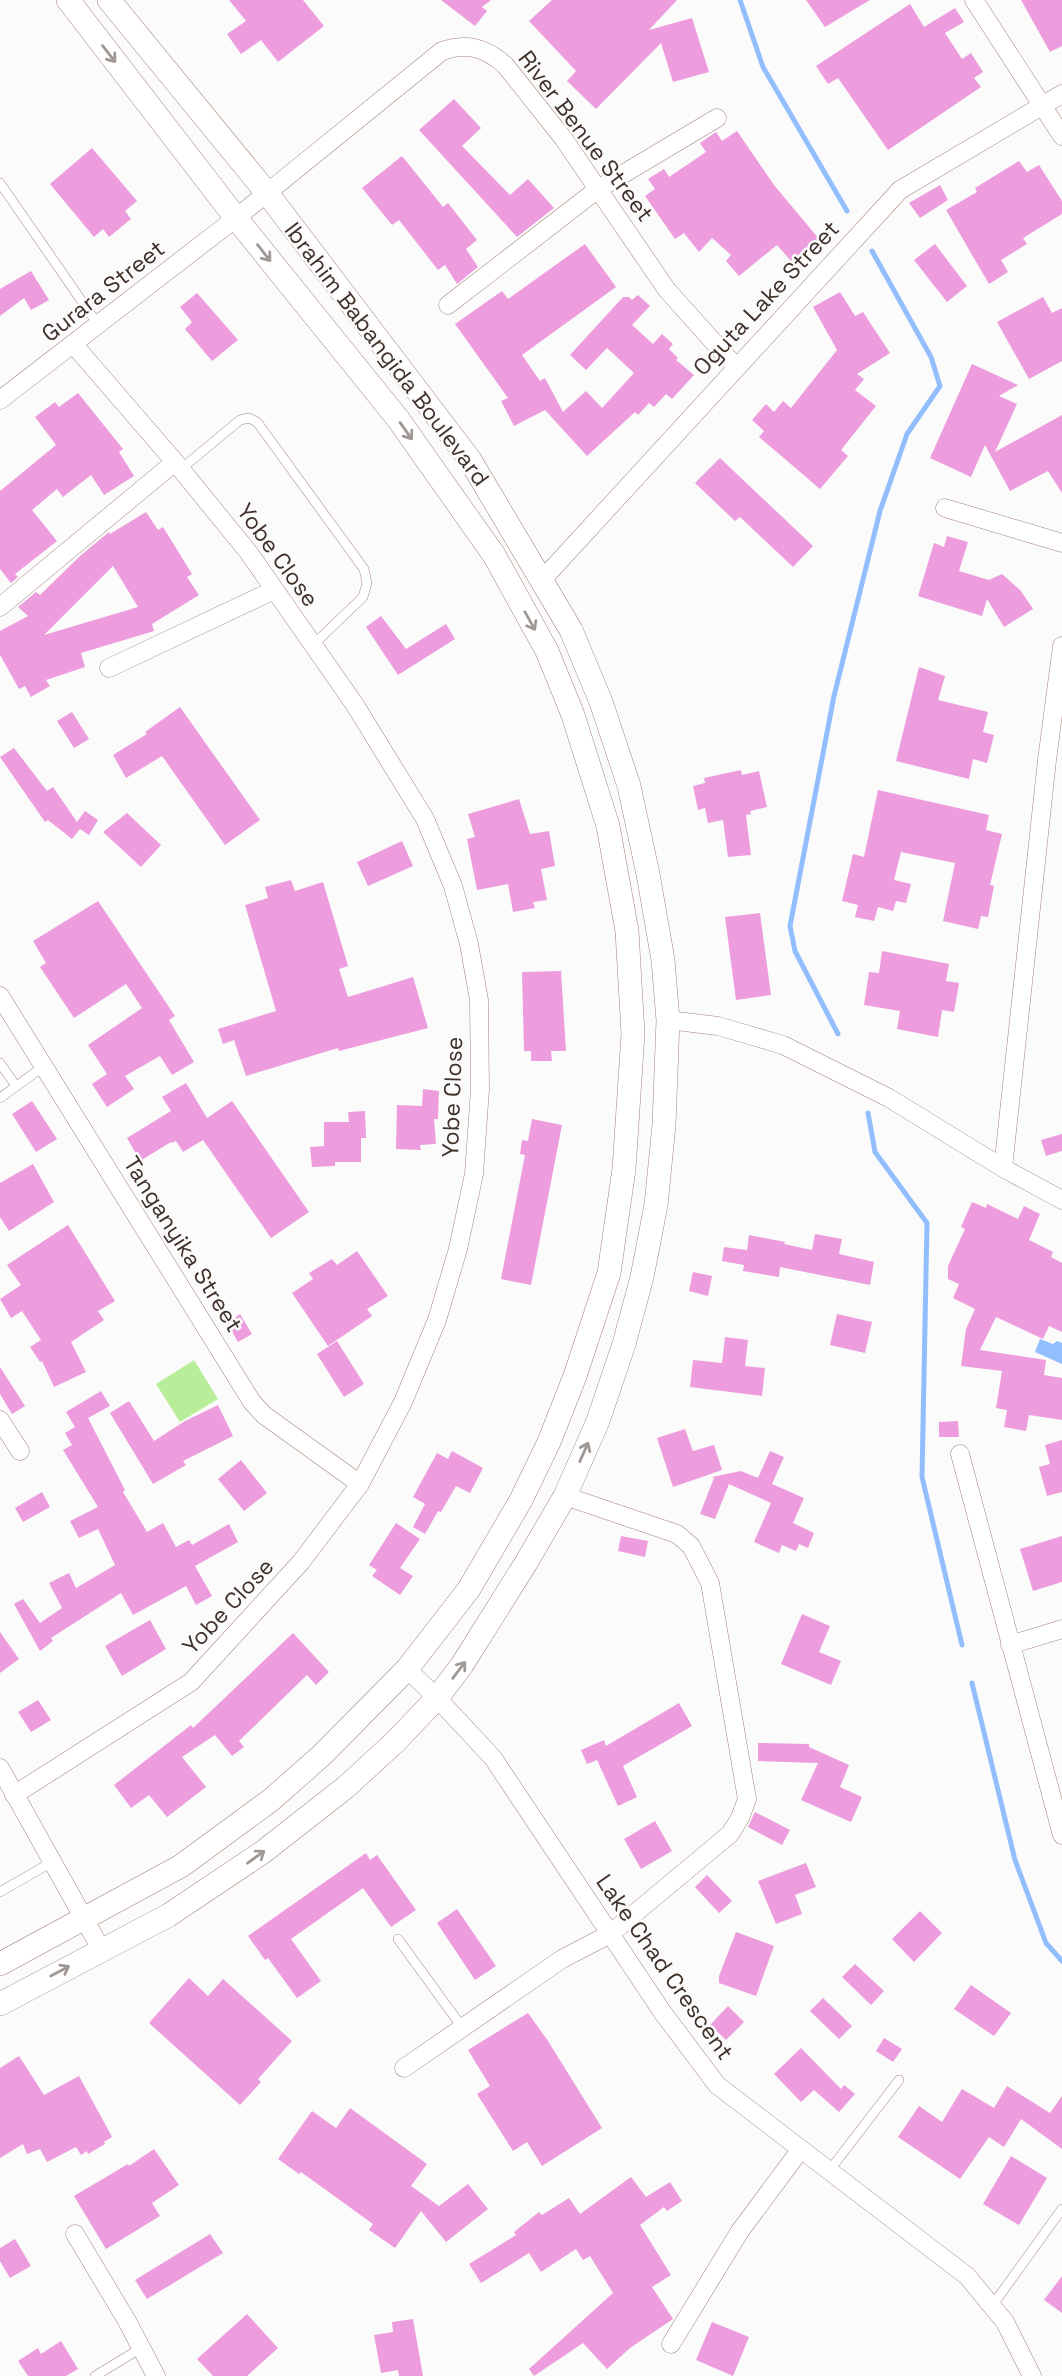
<svg xmlns="http://www.w3.org/2000/svg" width="1062" height="2376" font-family="'Space Grotesk',sans-serif">
<style>
.green{fill:#b8ee9a}
.water{fill:#93befd}
.lines{fill:none;stroke-linecap:round;stroke-linejoin:round}
.stream{stroke:#93befd;stroke-width:5}
.building{fill:#ed9cdd;fill-rule:evenodd}
.service-casing{stroke:#a58375;stroke-width:10}
.minor-casing{stroke:#a58375;stroke-width:19}
.tertiary-casing{stroke:#a58375;stroke-width:24}
.service{stroke:#fff;stroke-width:9}
.minor{stroke:#fff;stroke-width:18}
.tertiary{stroke:#fff;stroke-width:23}
.oneway{stroke:#9f9894}
.labels{text-anchor:middle;stroke-width:5;stroke-linejoin:round;paint-order:stroke}
.street-label{font-size:23px;fill:#3f302a;stroke:#fbfbfb}
</style>
<rect width="100%" height="100%" fill="#fbfbfb"/>
<path class="green" d="M194,1360L218,1399L180,1422L156,1384Z"/>
<path class="water" d="M1040,1339L1053,1344L1057,1341L1062,1343V1364L1035,1352Z"/>
<g class="lines">
<path class="stream" d="M740,0L763,67L847,211
M838,1034L795,951L790,926L834,696L880,511L907,434L940,386L931,357L872,251
M868,1113L875,1152L927,1223L922,1477L962,1645
M972,1683L1015,1860L1046,1943L1062,1961"/>
</g>
<path class="building" d="M229,0H303L324,26L278,62L261,40L241,54L227,34L246,21Z
M441,0H491L482,7L487,11L475,26Z
M552,0H677L649,30L692,18L709,72L673,82L661,43L596,109L567,81L576,71L529,21Z
M806,0H870L825,27Z
M1021,0H1062V46L1050,52Z
M910,4L924,27L955,8L964,22L945,33L962,59L971,53L983,72L974,78L981,87L888,150L838,78L828,84L816,66Z
M454,99L481,128L462,146L510,195L528,179L554,208L517,237L419,130Z
M737,131L774,185L819,239L791,261L777,245L739,276L726,261L731,255L712,238L699,252L684,233L675,239L645,196L655,189L648,179L664,169L669,177L706,152L700,143L716,132L722,141Z
M92,148L137,201L125,211L131,219L109,237L103,229L94,237L50,184Z
M402,156L443,207L448,203L477,240L466,249L478,267L457,284L445,265L438,270L399,220L392,225L362,188Z
M1019,161L1027,172L1039,165L1062,201V214L1023,238L1027,244L1001,260L1008,272L989,284L946,210L977,192L975,188Z
M940,185L948,200L920,218L909,203Z
M585,244L616,287L522,355L540,381L545,378L563,412L586,391L602,408L634,373L607,348L586,370L570,355L623,297H629L632,300L638,295L650,306L632,325L653,344L662,334L673,344L669,349L678,358L676,360L694,375L672,399L666,394L654,407L649,403L638,415L635,412L587,456L545,410L514,426L501,401L508,398L455,324L502,291L508,299Z
M935,244L967,286L947,302L914,260Z
M31,271L49,300L31,310L24,298L0,316V289Z
M840,292L855,316L863,312L890,353L857,374L864,379L855,390L876,406L841,450L848,456L820,489L759,437L764,431L752,420L766,404L774,412L783,401L791,408L837,350L813,307Z
M197,293L238,340L212,361L185,329L192,322L180,307Z
M1043,297L1052,313L1062,308V361L1029,379L997,322Z
M972,364L1018,385L999,396L1017,404L995,452L1062,415V493L1048,471L1010,491L985,445L971,477L930,458Z
M78,393L123,449L119,452L134,476L104,495L91,475L63,497L57,489L32,510L57,541L15,574L18,577L11,583L0,569V491L56,445L35,417L55,402L59,407Z
M720,458L813,546L793,567L740,517L735,521L695,483Z
M146,512L158,530L163,527L192,574L187,577L199,595L152,624L154,631L81,653L85,667L46,680L50,686L31,697L25,686L19,689L0,655V631L28,616L18,607L36,592L40,595L80,556L109,532L110,534ZM113,566L138,607L44,635Z
M947,536L968,542L959,571L989,580L1002,574L1021,591L1033,609L1004,627L987,599L982,616L918,596L934,543L944,547Z
M381,616L406,649L446,624L455,639L398,675L366,627Z
M919,667L945,676L938,700L988,712L983,732L994,735L987,763L973,759L969,779L896,761Z
M180,707L260,820L225,845L162,756L126,778L113,755L147,734L145,732Z
M72,712L89,739L74,748L57,721Z
M14,748L47,791L53,787L77,822L85,811L98,820L89,835L80,829L72,839L48,820L45,822L0,757Z
M741,770L742,775L759,771L767,807L750,811L751,814L746,815L751,855L728,857L723,820L708,823L705,808L698,810L693,786L705,783L704,778Z
M878,790L989,815L986,830L1002,834L990,885L994,886L988,917L981,916L978,929L943,921L955,863L901,852L894,880L911,884L906,903L896,901L893,911L878,907L874,921L855,917L858,905L842,901L853,854L864,857Z
M519,799L530,834L549,831L555,866L541,869L547,900L533,902L535,908L513,912L508,884L477,890L467,839L475,837L468,814Z
M127,813L161,845L141,867L103,832Z
M402,841L413,866L368,886L357,862Z
M291,880L295,891L323,882L348,966L339,969L348,997L413,977L428,1028L339,1051L338,1048L246,1076L234,1040L223,1044L218,1029L276,1011L245,905L268,898L265,887Z
M98,901L175,1016L169,1020L194,1062L172,1075L160,1056L125,1076L134,1089L107,1107L92,1084L107,1074L88,1045L142,1008L126,984L74,1018L40,967L46,963L33,941Z
M760,913L771,995L736,1000L725,917Z
M882,951L949,964L946,981L959,983L954,1012L942,1010L938,1037L897,1029L900,1011L864,1005L869,972L879,973Z
M561,971L566,1051H551L552,1061H531V1051H524L522,972Z
M186,1083L207,1118L232,1101L309,1212L271,1238L203,1140L183,1152L176,1141L172,1143L171,1142L140,1161L127,1138L171,1111L162,1097Z
M423,1089L439,1091L438,1119H434L436,1144L420,1145L421,1150L396,1149L397,1105L422,1106Z
M32,1101L57,1139L36,1152L12,1114Z
M365,1111L366,1138H361V1162H335V1166L312,1167L310,1147L324,1146V1122H349L348,1112Z
M532,1119L562,1125L531,1285L501,1279L525,1155L520,1154L522,1140L528,1141Z
M1062,1134V1151L1046,1156L1041,1140Z
M33,1164L54,1202L9,1231L0,1217V1183Z
M972,1202L986,1208L987,1204L1018,1219L1024,1206L1040,1214L1029,1240L1053,1252L1051,1257L1062,1263V1332L1049,1326L1043,1339L996,1317L980,1350L1046,1360L1044,1375L1062,1378V1420L1029,1415L1026,1431L1004,1427L1007,1410L996,1408L1002,1371L961,1366L966,1329L975,1309L953,1298L959,1284L948,1279V1266L965,1229L961,1227Z
M68,1225L115,1301L98,1311L104,1320L71,1342L86,1372L54,1387L42,1361L40,1362L30,1347L41,1340L22,1311L11,1318L0,1299L21,1285L7,1265Z
M815,1234L842,1239L839,1254L874,1262L870,1285L780,1267L779,1277L743,1271L744,1265L722,1261L724,1247L747,1250L749,1235L785,1242L784,1244L812,1250Z
M357,1251L388,1296L367,1309L372,1316L328,1346L292,1293L313,1279L309,1273L332,1259L337,1265Z
M693,1272L712,1276L708,1296L689,1291Z
M240,1314L252,1334L238,1342L227,1323Z
M837,1314L872,1322L865,1353L830,1345Z
M725,1337L748,1340L745,1366L765,1368L762,1396L690,1387L693,1360L722,1363Z
M337,1341L364,1384L344,1397L317,1354Z
M0,1367L25,1406L12,1414L0,1394Z
M101,1391L110,1406L88,1418L125,1490L123,1492L147,1532L163,1523L176,1547L189,1540L192,1545L229,1524L238,1542L195,1566L212,1596L196,1605L186,1586L133,1615L121,1593L51,1638L53,1641L40,1651L14,1604L23,1599L40,1623L62,1608L49,1583L69,1573L76,1588L115,1565L98,1529L79,1538L70,1521L98,1507L63,1450L72,1445L65,1433L75,1427L66,1412Z
M129,1401L154,1441L185,1421L218,1405L233,1436L183,1461L186,1465L153,1484L110,1413Z
M958,1421L959,1437H939V1422Z
M685,1429L693,1451L714,1445L722,1470L673,1487L657,1438Z
M1062,1440V1492L1047,1496L1039,1467L1050,1464L1045,1445Z
M452,1451L483,1468L470,1493L456,1486L441,1512L438,1511L425,1534L413,1527L425,1504L413,1497L437,1453L448,1459Z
M770,1451L784,1457L772,1484L804,1498L793,1523L814,1533L808,1548L799,1544L796,1551L782,1545L779,1553L754,1542L771,1503L729,1484L715,1519L700,1514L714,1478L712,1477L741,1471L758,1478Z
M241,1460L267,1493L244,1511L218,1479Z
M42,1492L50,1507L23,1522L15,1508Z
M396,1523L420,1539L400,1568L413,1576L400,1595L372,1576L377,1570L369,1565Z
M621,1536L648,1541L645,1557L618,1551Z
M1062,1536V1582L1033,1591L1020,1549Z
M802,1614L830,1626L819,1652L841,1661L831,1685L781,1664Z
M150,1620L166,1649L122,1676L105,1646Z
M0,1632L19,1659L0,1673Z
M293,1633L329,1672L316,1685L307,1675L239,1741L244,1747L232,1756L215,1735L182,1757L206,1787L167,1817L149,1795L131,1808L114,1785L191,1725L193,1728Z
M38,1700L51,1720L31,1732L18,1712Z
M679,1703L692,1726L623,1766L637,1797L618,1806L597,1760L587,1764L581,1750L604,1740L606,1746Z
M758,1743L809,1744V1747L849,1765L840,1787L862,1797L851,1822L801,1800L818,1763L758,1761Z
M755,1812L790,1830L782,1845L748,1827Z
M655,1821L672,1851L641,1869L624,1839Z
M366,1853L370,1860L377,1855L416,1910L391,1927L363,1888L291,1939L321,1981L297,1998L268,1958L265,1960L248,1936Z
M806,1863L816,1887L795,1895L802,1914L776,1924L758,1881Z
M707,1875L732,1901L719,1913L695,1887Z
M457,1909L496,1966L475,1980L437,1923Z
M920,1911L942,1933L914,1962L892,1939Z
M736,1932L774,1946L756,1996L719,1983V1976Z
M855,1964L884,1991L871,2005L842,1977Z
M189,1978L208,1996L223,1979L292,2041L258,2079L261,2082L240,2105L149,2023Z
M971,1985L1011,2013L994,2036L954,2009Z
M823,1998L852,2026L839,2039L810,2011Z
M728,2006L744,2022L726,2040L710,2025Z
M528,2013L548,2041L602,2128L542,2166L527,2142L513,2151L477,2094L490,2086L468,2050Z
M884,2038L902,2049L893,2062L876,2051Z
M801,2048L841,2089L844,2085L855,2094L839,2112L814,2090L801,2102L774,2074Z
M19,2056L44,2095L79,2076L112,2137L104,2142L105,2144L88,2154L87,2151L81,2155L76,2147L47,2162L40,2149L27,2154L23,2144L0,2158V2068Z
M1007,2086L1050,2113L1062,2096V2149L1021,2119L1004,2147L989,2137L960,2179L898,2137L919,2106L942,2122L962,2089L994,2108Z
M350,2108L427,2164L411,2186L439,2206L468,2184L488,2209L446,2242L421,2211L395,2248L369,2230L373,2224L301,2172L299,2174L278,2159L312,2111L336,2128Z
M154,2149L179,2185L152,2203L160,2216L106,2249L74,2196L128,2164L129,2166Z
M1011,2156L1047,2178L1019,2225L983,2204Z
M631,2177L646,2197L670,2182L682,2201L667,2211L664,2207L640,2225L671,2275L652,2287L673,2319L630,2348L607,2369L583,2343L534,2376L529,2369L613,2293L590,2256L583,2260L576,2249L541,2272L529,2253L481,2283L469,2264L516,2235L514,2232L539,2212L542,2215L569,2198L580,2214Z
M210,2234L223,2253L147,2299L135,2280Z
M15,2239L31,2266L10,2278L0,2261V2248Z
M1062,2276V2313L1044,2300Z
M247,2314L278,2348L247,2376H213L197,2359Z
M413,2319L423,2376H399L398,2370L381,2373L374,2335L393,2332L392,2322Z
M712,2322L749,2337L733,2376L696,2360Z
M61,2341L78,2369L66,2376H28L18,2361L38,2348L41,2354Z"/>
<g class="lines">
<defs>
<path id="service" d="M0,183L99,326
M181,469L240,420L249,418L257,422L364,569L367,583L363,597L313,645
M0,1063L16,1086
M0,1098L44,1066
M0,1892L52,1862
M398,1939L462,2027
M829,2171L899,2080
M992,2306L1062,2209
M95,2376L141,2348"/>
<path id="minor" d="M974,0L1062,136
M448,305L598,189L717,118
M0,400L236,218L442,51C467,43 485,47 505,65L563,138L667,290L736,367
M945,508L1062,543
M542,580L900,190L1062,94
M0,607L175,462
M109,668L274,590
M0,996L252,1402L264,1415L360,1484
M668,1020L718,1026L783,1045L889,1098L1003,1168L1062,1200
M1003,1168L1047,760L1062,646
M0,1420L20,1451
M960,1454L1062,1835
M1010,1645L1062,1629
M407,1669L437,1698L493,1758L663,2013L717,2085L967,2276L1005,2322L1032,2376
M0,1768L101,1949
M14,1795L191,1682L301,1562L360,1484L403,1402L437,1320L458,1249L474,1174L480,1089L479,1000L469,944L453,886L425,819L355,705L249,553L175,462L74,345
M404,2068L562,1959L610,1934L730,1834L740,1818L747,1799L710,1583L691,1546L677,1534L565,1496
M75,2234L127,2321L156,2376
M671,2344L740,2231L801,2149"/>
<path id="tertiary" d="M0,1964L181,1866L271,1800L322,1755L407,1669L469,1589L521,1500L549,1442L575,1376L609,1273L624,1169L633,1034L627,931L608,826L573,715L547,651L494,555L398,419L236,218L68,0
M0,2004L169,1915L263,1852L346,1787L395,1742L437,1698L462,1665L526,1563L565,1496L598,1421L624,1344L642,1277L656,1205L664,1125L668,1020L663,960L648,874L629,786L601,702L571,630L470,460L267,193L109,0"/>
</defs>
<use href="#service" class="service-casing"/>
<use href="#minor" class="minor-casing"/>
<use href="#tertiary" class="tertiary-casing"/>
<use href="#service" class="service"/>
<use href="#minor" class="minor"/>
<use href="#tertiary" class="tertiary"/>
</g>
<defs><path id="oneway-shaft" d="M-6 0H5M1.5-3L5.5 0L1.5 3" fill="none" stroke-width="1.6" stroke-linecap="round" stroke-linejoin="round" transform="scale(1.75)"/></defs>
<g class="oneway">
<use href="#oneway-shaft" transform="translate(109 54) rotate(52)"/>
<use href="#oneway-shaft" transform="translate(264 253) rotate(52)"/>
<use href="#oneway-shaft" transform="translate(406 431) rotate(55)"/>
<use href="#oneway-shaft" transform="translate(530 621) rotate(61)"/>
<use href="#oneway-shaft" transform="translate(584 1452) rotate(-66)"/>
<use href="#oneway-shaft" transform="translate(459 1670) rotate(-53)"/>
<use href="#oneway-shaft" transform="translate(256 1857) rotate(-36)"/>
<use href="#oneway-shaft" transform="translate(60 1971) rotate(-28)"/>
</g>
<g class="labels">
<g class="street-label">
<text transform="translate(586 136) rotate(53)" y="8">River Benue Street</text>
<text transform="translate(103 291) rotate(-38)" y="8">Gurara Street</text>
<text transform="translate(766 298) rotate(-47)" y="8">Oguta Lake Street</text>
<text transform="translate(387 354) rotate(53)" y="8">Ibrahim Babangida Boulevard</text>
<text transform="translate(278 555) rotate(54)" y="8">Yobe Close</text>
<text transform="translate(452 1097) rotate(-88)" y="8">Yobe Close</text>
<text transform="translate(183 1244) rotate(58)" y="8">Tanganyika Street</text>
<text transform="translate(228 1606) rotate(-47)" y="8">Yobe Close</text>
<text transform="translate(665 1967) rotate(55)" y="8">Lake Chad Crescent</text>
</g>
</g>
</svg>
